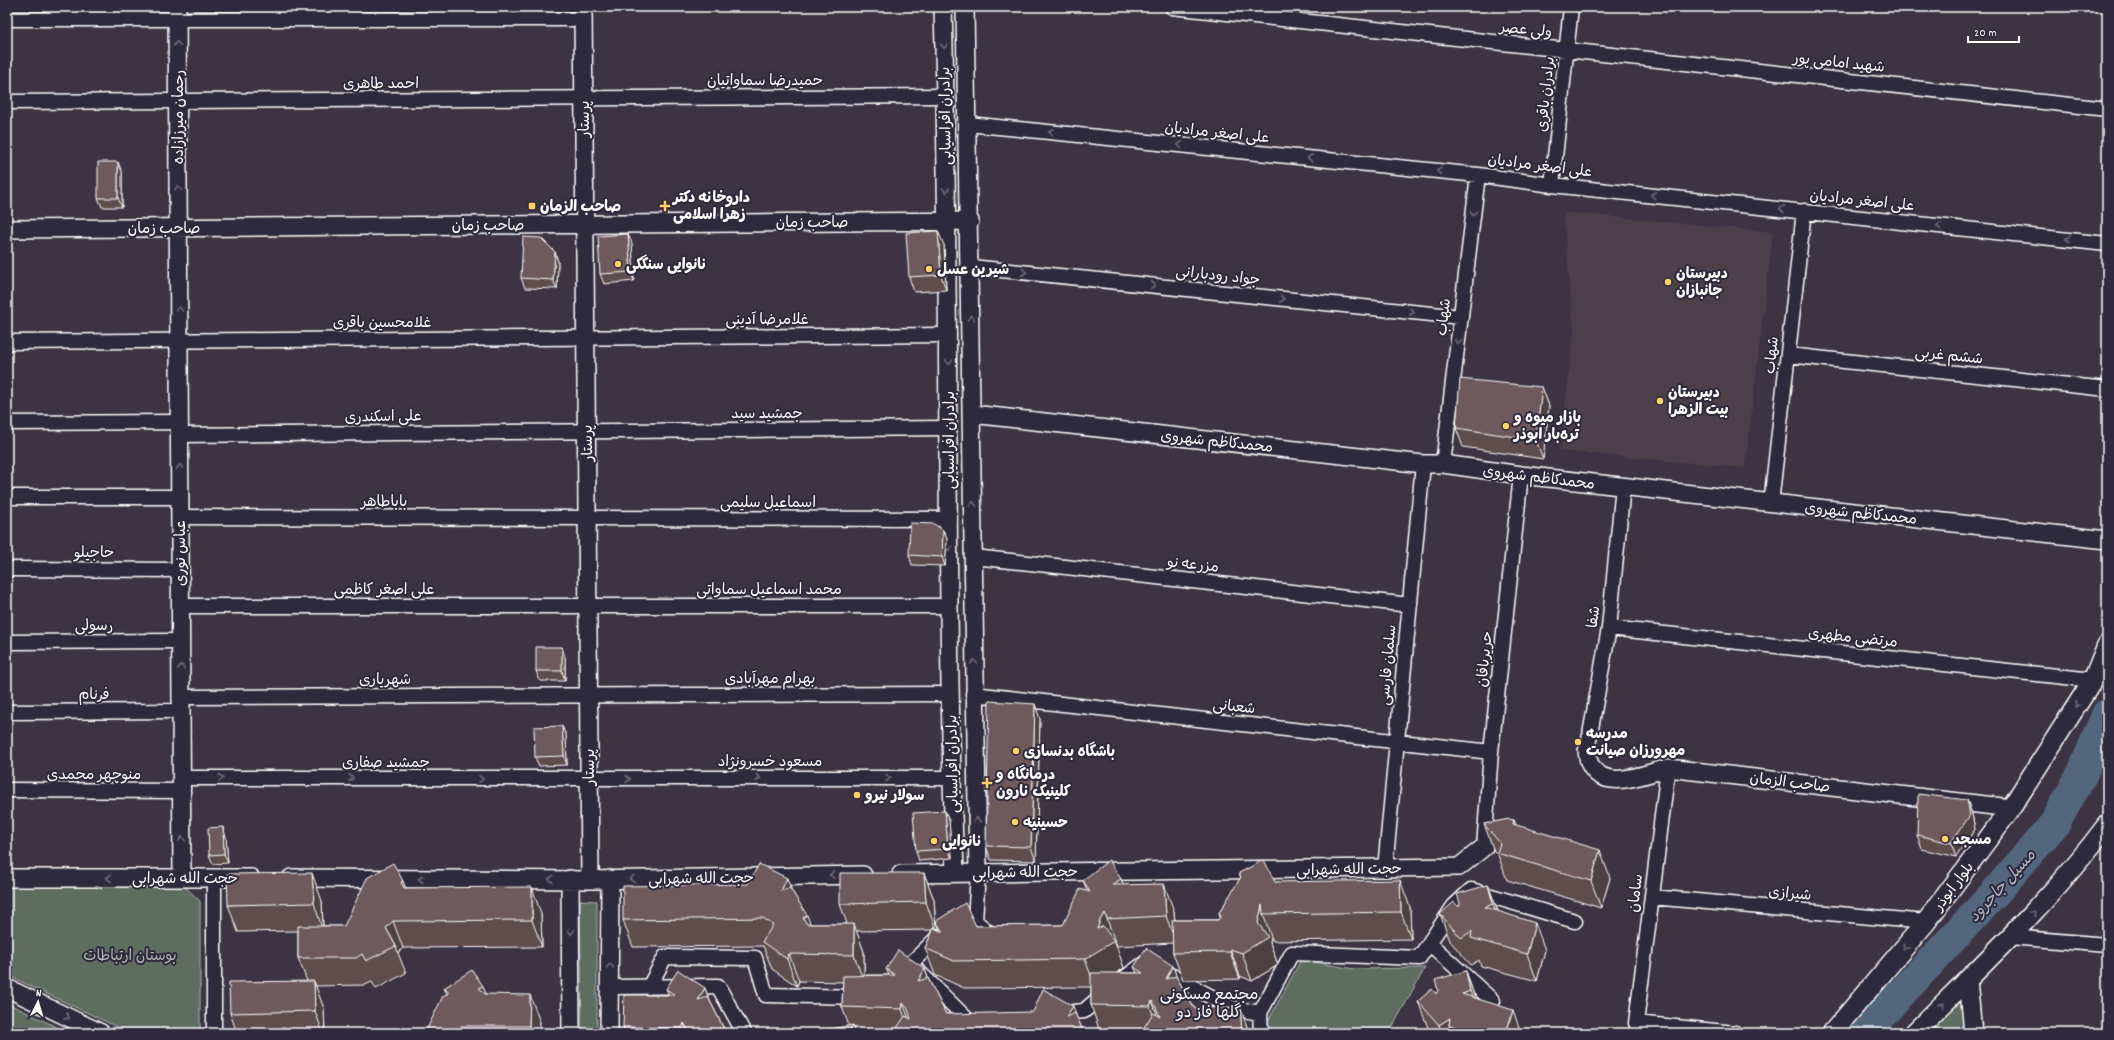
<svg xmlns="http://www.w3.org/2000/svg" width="2114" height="1040" font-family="Dekko,'Playpen Sans Arabic',sans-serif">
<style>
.built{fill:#4b3f4a}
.green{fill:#5f6c61;stroke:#afb6b0}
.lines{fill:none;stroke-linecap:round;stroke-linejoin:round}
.river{stroke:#52667e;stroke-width:31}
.minor-casing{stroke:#fff;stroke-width:17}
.tertiary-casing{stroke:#fff;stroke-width:20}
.secondary-casing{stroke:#fff;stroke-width:22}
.minor{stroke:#2f2a3d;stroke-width:14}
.tertiary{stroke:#2f2a3d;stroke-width:17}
.secondary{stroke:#2f2a3d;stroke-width:19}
.wall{fill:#5f4d4e;stroke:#fff}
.shaded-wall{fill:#4d3f40;stroke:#fff}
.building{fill:#6e5a5b;stroke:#fff}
.oneway{stroke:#6d6a77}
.poi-dot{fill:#ffd166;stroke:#2f2a3d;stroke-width:1.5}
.labels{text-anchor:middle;stroke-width:4;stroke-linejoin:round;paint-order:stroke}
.street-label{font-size:15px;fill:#fff;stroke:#2f2a3d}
.poi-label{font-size:15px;font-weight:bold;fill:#fff;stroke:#2f2a3d;text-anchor:start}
.park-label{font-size:15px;fill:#afb6b0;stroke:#2f2a3d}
.water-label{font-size:16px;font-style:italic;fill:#b1bac5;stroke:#2f2a3d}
.neighbourhood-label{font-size:16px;fill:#fff;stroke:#2f2a3d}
</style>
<rect width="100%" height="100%" fill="#3c3443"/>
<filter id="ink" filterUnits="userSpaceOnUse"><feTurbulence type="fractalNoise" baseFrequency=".025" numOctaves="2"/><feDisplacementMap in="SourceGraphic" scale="8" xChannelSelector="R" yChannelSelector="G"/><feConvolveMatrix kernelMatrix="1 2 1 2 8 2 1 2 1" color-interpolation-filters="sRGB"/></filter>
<g filter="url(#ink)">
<path class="built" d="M1563,212L1773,232L1745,468L1560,451L1574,331Z"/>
<path class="green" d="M7,884L183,885L200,901V1033H130L7,975Z
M580,900L597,901V1033H582Z
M1301,960L1354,969L1425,968L1389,1033H1268V1021Z
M1963,991L1968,1033H1921Z
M7,1003L69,1033H7Z"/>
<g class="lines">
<path class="river" d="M1864,1033L1994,894L2055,823L2082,774L2107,714"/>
<defs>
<path id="minor" d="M1172,7L2107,109
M7,19H583
M7,102L946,96
M968,124L1478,175L1552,185L2107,244
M1552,185L1571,7
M971,267L1461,317
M7,342L949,335
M1788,355L2107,389
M7,423L179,422
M179,435L949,428
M1443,464L1478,175
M7,497H180
M1771,503L1804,211
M180,517L949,519
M974,557L1410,605
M7,569L180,570
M181,606H949
M1609,628L2093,680
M7,642L181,641
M973,694L1491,752
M181,697L951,694
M7,712L181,711
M1587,751L1609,628L1623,486
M1668,768L1636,1023L1735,1033
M182,778H952
M7,790L182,791
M1484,847L1491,752L1521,475
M1385,869L1423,464
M1652,897L1926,922
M975,921L978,873
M954,922L975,921L996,938
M2010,937L2107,945
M1429,943L1493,1001
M918,971L972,1024L976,1023
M901,973L939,936
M610,987L718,986L744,1033
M649,987L665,957L755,958L766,995L861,997
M1056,1014L1084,1011L1107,991L1146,962L1232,1008L1260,1013
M214,1033V878
M1261,1033L1260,1013L1292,953L1419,958L1454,906L1471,890L1575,921"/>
<path id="tertiary" d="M177,7L182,878
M583,7L590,880
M943,7C951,296 944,585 955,873
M965,7C972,296 971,584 978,873
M7,229L970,221
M972,414L1423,464H1443L1521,475L2107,540
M1587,751C1588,756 1588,762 1591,766C1605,792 1647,773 1668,768L2011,808
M901,874L1459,867L1484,847
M7,878H251
M291,878L590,880L863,875
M570,879L571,1033
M1968,979L1973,1033
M7,988L101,1033
M609,1033L610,879"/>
<path id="secondary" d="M1832,1033L1926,922L2011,808L2093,680L2107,645
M1914,1033C1981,966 2050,901 2107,825"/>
</defs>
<use href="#minor" class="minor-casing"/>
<use href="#tertiary" class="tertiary-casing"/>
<use href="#secondary" class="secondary-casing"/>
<use href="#minor" class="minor"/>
<use href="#tertiary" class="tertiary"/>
<use href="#secondary" class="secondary"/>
</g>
<path class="wall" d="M122,172V207H102L98,198Z
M632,244L634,281L604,284L600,274Z
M944,245L946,290L914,292L909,277Z
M555,252L558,262L557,289L525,288L521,278Z
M1542,387L1549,406L1543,459L1463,447L1456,428Z
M943,530L947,539L945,566L912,565L909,555Z
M565,657V681H540L536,671Z
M1040,719L1036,861L991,860L986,846Z
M566,735L567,765L539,766L535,757Z
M1967,800L1972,814L1975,829L1956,857L1922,849L1917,835Z
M949,820L952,858L919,861L916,851Z
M1514,820L1516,825L1610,878L1601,908L1507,880L1498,855L1494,851L1484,824Z
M226,837L228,863L213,864L209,855Z
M924,873L934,900L936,929L940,930L936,921L976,926L1063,925L1087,891L1083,880L1121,879L1123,885L1174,911L1175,920H1218L1220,917L1219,913L1241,878L1239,873L1275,882L1410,907L1411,939L1273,941L1271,937L1270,943L1278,965L1252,981L1240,976V979L1183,980L1173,953V943L1117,946L1115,941L1114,942L1124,968L1116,973H1137L1134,967L1173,966L1176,976L1194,1008L1240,1007L1249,1033H1135L1100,1032L1091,1005V987L964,988L935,975L925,948L933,930L856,931L864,952V975H889L886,969H925L928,978L946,1014L1077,1017L1084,1033H748L813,1032L849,1026L842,1007L843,982L799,981L797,986L772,969L763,946L633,947L623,920L792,891L810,924H847L840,904Z
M403,881L405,888L541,914L542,947L403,948L398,953L406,973L376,989L372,982L365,985L315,986L324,1009L325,1032L421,1033H237L230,1013L307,981L298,958V931L238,932L228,905L322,901L323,926H344Z
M1488,885L1498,911L1545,950L1537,981L1481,966L1479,960L1471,965L1450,941L1440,914L1459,907Z
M1466,971L1475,998L1521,1033H1432L1428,1028L1418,1001L1436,994Z
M444,988L486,994L540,1022L539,1033H425L447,994Z
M705,988L708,997L726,1033H625L623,1027L669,995L666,989Z"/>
<path class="shaded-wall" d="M118,162L122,172V207L118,198Z
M938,231L944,245L946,290L941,275Z
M628,234L632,244L634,281L631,272Z
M555,252L558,262L557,289L553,280Z
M1542,387L1549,406L1543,459L1536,440Z
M943,530L947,539L945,566L942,557Z
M562,647L565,657V681L562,671Z
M1035,704L1040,719L1036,861L1031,847Z
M562,726L566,735L567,765L564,756Z
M1967,800L1972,814L1975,829L1956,857L1951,843Z
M945,811L949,820L952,858L948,849Z
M1514,820L1524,847L1513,824Z
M223,827L226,837L228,863L224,854Z
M1600,850L1610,878L1601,908L1591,881Z
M312,873L322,901L323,931L314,903Z
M924,873L934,900L936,930L926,902Z
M787,878L797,905L781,891Z
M1121,879L1131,906L1112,885Z
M1400,880L1410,907L1411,939L1401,912Z
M403,881L413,908L401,882Z
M1164,884L1174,911L1176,943L1166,916Z
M1488,885L1498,912L1503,931L1493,904Z
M532,887L541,914L542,947L532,920Z
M1262,905L1263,914L1271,937L1270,943L1278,965L1252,981L1242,953L1258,923Z
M1105,913L1124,968L1095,987L1085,959L1097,929L1100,920Z
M807,915L817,943L803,918Z
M393,921L403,948L398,953L396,946L386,928Z
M1535,923L1545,950L1537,981L1527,954Z
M854,924L864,952V982L854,955Z
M1230,949L1240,976V979L1230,952Z
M789,954L799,981L797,986L787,959Z
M1173,966L1182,994L1166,979Z
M925,969L934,996L918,981Z
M1466,971L1475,999L1480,1018L1470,991Z
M314,981L324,1009L325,1033H323L315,1011Z
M483,986L493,1013L479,988Z
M705,988L715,1016L698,1000Z
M530,995L540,1022L539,1033H532L529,1026Z
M1152,1001L1162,1028L1159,1033L1150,1006Z
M903,1003L913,1031L910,1033L902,1009Z
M1073,1006L1082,1033L1066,1017Z
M1240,1007L1249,1033H1242Z
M1513,1010L1521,1033H1506Z
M1450,1018L1449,1025L1451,1033H1442L1439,1025Z
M684,1023L687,1033H683L682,1028Z
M853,1025L856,1033H848Z"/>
<path class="building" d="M98,162H118V198H98Z
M938,231L941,275L909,277L906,233Z
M628,234L631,272L600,274L598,236Z
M523,237L541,238L555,252L553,280L521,278Z
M1460,379L1542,387L1536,440L1456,428Z
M910,523L934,524L943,530L942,557L909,555Z
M536,647H562V671H536Z
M989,701L1035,704L1031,847L986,846Z
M562,726L564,756L535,757L534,727Z
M1918,794L1967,800L1970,815L1951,843L1917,835Z
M945,811L948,849L916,851L913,813Z
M1509,819L1514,820L1513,824L1600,850L1591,881L1497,853L1500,843L1484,824Z
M223,827L224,854L209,855L208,828Z
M1109,860L1121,879L1112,885L1164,884L1166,916L1107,919L1105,913L1100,920L1097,929L1103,926L1114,941L1085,959L954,961L925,948L934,928L943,932L936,921L965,903L976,926L1063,925L1080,889L1090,892L1083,880Z
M1264,860L1275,882L1400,880L1401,912L1263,914L1262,905L1258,923L1268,937L1242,953L1230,949V952L1173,953L1172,920H1218L1221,915L1219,913L1241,877L1239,873Z
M393,863L403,881L401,882L404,888L532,887V920L393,921L386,928L396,946L366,961L362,954L356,958H298V926H344L367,878Z
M759,864L787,878L781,891L790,888L807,915L803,918L807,924H854V955L789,954L787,959L762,942L773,925L763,918L623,920V886L748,884Z
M312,873L314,903L228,905L227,874Z
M840,873H924L926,902L840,904Z
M1488,885L1493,904L1485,907L1535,923L1527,954L1471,938L1472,931L1461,938L1440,914L1454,902L1459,907L1460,903L1457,894Z
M1146,948L1173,966L1166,979L1176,976L1194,1008L1240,1007L1242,1033H1150L1143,1029L1153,1013L1160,1017L1156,1007L1152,1001L1150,1006L1091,1005V973H1143L1134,967Z
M898,950L925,969L918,981L928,978L946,1014L1033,1012L1043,989L1073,1006L1066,1017L1075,1013L1084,1033H898L895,1031L905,1016L911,1019L908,1009L903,1003L902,1009L842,1007L843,976L895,975L886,969Z
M472,970L483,986L479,988L485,994L530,995L529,1026H461L465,1033H425L443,996L449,993L444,988Z
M678,970L705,988L698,1000L708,997L726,1033H690L688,1029L684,1023L682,1028L623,1027L624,995H675L666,989Z
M1466,971L1470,991L1462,994L1513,1010L1506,1033H1477L1449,1025L1450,1018L1439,1025L1418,1001L1432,989L1436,994L1438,990L1435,980Z
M314,981L315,1011L230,1013L229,982Z
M853,1025L848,1033H748L813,1032Z
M299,1032L421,1033H299Z"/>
<defs><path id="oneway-chevron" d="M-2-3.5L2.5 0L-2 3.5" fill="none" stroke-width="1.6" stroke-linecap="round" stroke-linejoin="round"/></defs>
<g class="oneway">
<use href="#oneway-chevron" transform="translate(177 44) rotate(-90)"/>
<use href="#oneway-chevron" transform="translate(944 46) rotate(88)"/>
<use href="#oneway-chevron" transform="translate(1051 132) rotate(-174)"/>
<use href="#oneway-chevron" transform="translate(1180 145) rotate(-174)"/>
<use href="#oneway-chevron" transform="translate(1310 158) rotate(-174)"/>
<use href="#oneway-chevron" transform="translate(1439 171) rotate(-174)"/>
<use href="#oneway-chevron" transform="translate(178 188) rotate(-90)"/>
<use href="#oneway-chevron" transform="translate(946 190) rotate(90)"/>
<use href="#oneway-chevron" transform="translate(1653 195) rotate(-174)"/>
<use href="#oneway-chevron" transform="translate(1782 209) rotate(-174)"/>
<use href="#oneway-chevron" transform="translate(1473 213) rotate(97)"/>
<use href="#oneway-chevron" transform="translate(1939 226) rotate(-174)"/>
<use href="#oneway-chevron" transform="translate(2068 239) rotate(-174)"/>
<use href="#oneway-chevron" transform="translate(1024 272) rotate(6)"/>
<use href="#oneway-chevron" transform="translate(1153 285) rotate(6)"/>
<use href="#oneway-chevron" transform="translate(1282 299) rotate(6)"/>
<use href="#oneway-chevron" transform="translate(179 309) rotate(-90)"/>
<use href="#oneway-chevron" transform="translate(1412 312) rotate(6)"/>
<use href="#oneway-chevron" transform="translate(971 318) rotate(-90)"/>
<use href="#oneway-chevron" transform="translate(1458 342) rotate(97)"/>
<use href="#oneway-chevron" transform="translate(949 362) rotate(90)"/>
<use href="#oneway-chevron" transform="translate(180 467) rotate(-90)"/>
<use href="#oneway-chevron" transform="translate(973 504) rotate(-91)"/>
<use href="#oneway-chevron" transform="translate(949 548) rotate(89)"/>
<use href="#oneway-chevron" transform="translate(974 662) rotate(-90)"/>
<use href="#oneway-chevron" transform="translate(181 667) rotate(-90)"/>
<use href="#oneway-chevron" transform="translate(2077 705) rotate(123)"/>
<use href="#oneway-chevron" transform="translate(221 778)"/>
<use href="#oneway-chevron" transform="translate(351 778)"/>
<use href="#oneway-chevron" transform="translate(758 778)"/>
<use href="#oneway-chevron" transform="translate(888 778)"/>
<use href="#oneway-chevron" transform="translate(481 779)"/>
<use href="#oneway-chevron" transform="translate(628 779)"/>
<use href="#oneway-chevron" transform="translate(977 820) rotate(-91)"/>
<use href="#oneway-chevron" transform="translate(182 839) rotate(-90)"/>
<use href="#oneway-chevron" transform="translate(832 875) rotate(179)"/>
<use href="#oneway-chevron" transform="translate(109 878) rotate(-180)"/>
<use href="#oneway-chevron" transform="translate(421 879) rotate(-180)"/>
<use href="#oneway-chevron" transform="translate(551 879) rotate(-180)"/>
<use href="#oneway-chevron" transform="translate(632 879) rotate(179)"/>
<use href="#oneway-chevron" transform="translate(2033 913) rotate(-47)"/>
<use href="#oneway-chevron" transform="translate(571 932) rotate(90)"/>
<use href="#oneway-chevron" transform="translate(1905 947) rotate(130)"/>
<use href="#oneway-chevron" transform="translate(610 966) rotate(-90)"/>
<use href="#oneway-chevron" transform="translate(1942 1005) rotate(-45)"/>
<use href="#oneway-chevron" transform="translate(67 1017) rotate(26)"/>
</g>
</g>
<g class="poi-dot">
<rect x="528" y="202" width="8" height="8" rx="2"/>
<path d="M663 200h4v4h4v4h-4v4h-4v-4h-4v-4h4z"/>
<circle cx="618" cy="264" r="4"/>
<circle cx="929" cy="269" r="4"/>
<circle cx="1668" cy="282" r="4"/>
<circle cx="1660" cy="401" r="4"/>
<circle cx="1506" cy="426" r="4"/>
<circle cx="1578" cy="742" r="4"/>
<circle cx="1016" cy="751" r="4"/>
<path d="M985 777h4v4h4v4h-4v4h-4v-4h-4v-4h4z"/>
<circle cx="857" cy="795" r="4"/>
<circle cx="1015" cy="822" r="4"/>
<circle cx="1945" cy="839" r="4"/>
<circle cx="934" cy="841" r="4"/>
</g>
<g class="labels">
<g class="street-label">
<text transform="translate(1526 29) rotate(6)" y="5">ولی عصر</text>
<text transform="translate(1839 62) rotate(6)" y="5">شهید امامی پور</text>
<text x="765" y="85">حمیدرضا سماواتیان</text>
<text x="381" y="88">احمد طاهری</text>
<text transform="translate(1545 94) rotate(-84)" y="5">برادران باقری</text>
<text transform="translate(945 116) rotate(-91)" y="5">برادران افراسیابی</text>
<text transform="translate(178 117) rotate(-90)" y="5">رحمان میرزازاده</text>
<text transform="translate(584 119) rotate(-90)" y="5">پرستار</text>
<text transform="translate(1217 132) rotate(6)" y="5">علی اصغر مرادیان</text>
<text transform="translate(1540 165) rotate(7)" y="5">علی اصغر مرادیان</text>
<text transform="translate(1862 200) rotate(6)" y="5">علی اصغر مرادیان</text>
<text x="812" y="227">صاحب زمان</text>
<text x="488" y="230">صاحب زمان</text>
<text x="164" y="233">صاحب زمان</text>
<text transform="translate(1218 275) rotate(6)" y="5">جواد رودبارانی</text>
<text transform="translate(1443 317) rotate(-83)" y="5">شهاب</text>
<text x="767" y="324">غلامرضا آدینی</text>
<text x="382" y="327">غلامحسین باقری</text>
<text transform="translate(1771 355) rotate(-84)" y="5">شهاب</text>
<text transform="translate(1949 355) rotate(6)" y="5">ششم غربی</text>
<text x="767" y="418">جمشید سید</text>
<text transform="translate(383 416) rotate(-1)" y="5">علی اسکندری</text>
<text transform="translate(949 440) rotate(-90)" y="5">برادران افراسیابی</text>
<text transform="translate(1217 441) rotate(6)" y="5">محمدکاظم شهروی</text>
<text transform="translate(587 443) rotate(-91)" y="5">پرستار</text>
<text transform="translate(1539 477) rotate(7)" y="5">محمدکاظم شهروی</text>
<text x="384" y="506">باباطاهر</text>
<text x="768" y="507">اسماعیل سلیمی</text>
<text transform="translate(1861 513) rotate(6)" y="5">محمدکاظم شهروی</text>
<text x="94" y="557">حاجیلو</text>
<text transform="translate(180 553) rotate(-90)" y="5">عباس نوری</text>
<text transform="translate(1193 564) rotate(6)" y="5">مزرعه نو</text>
<text x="384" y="594">علی اصغر کاظمی</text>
<text x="769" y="594">محمد اسماعیل سماواتی</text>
<text transform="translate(1593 617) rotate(-83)" y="5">شفا</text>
<text x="94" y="630">رسولى</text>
<text transform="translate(1853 637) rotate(6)" y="5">مرتضی مطهری</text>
<text transform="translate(1484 659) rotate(-84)" y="5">حریربافان</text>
<text transform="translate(1387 665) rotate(-85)" y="5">سلمان فارسی</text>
<text x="770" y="683">بهرام مهرآبادی</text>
<text x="385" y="684">شهریاری</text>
<text x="94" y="699">فرنام</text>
<text transform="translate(1234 706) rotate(6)" y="5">شعبانی</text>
<text x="770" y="766">مسعود خسرونژاد</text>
<text x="386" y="767">جمشید صفاری</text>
<text transform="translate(952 764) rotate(-91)" y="5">برادران افراسیابی</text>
<text transform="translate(589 767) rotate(-90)" y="5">پرستار</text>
<text x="94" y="779">منوچهر محمدی</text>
<text transform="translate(1790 782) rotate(7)" y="5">صاحب الزمان</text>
<text transform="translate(1349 869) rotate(-1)" y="5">حجت الله شهرابی</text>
<text transform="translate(1025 872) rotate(-1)" y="5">حجت الله شهرابی</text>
<text x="185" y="883">حجت الله شهرابی</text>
<text transform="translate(701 878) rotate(-1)" y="5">حجت الله شهرابی</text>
<text transform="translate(1953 886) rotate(-53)" y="5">بلوار ابوذر</text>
<text transform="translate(1635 893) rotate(-83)" y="5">سامان</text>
<text transform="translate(1790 893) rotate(5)" y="5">شیرازی</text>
</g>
<g class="poi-label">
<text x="673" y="202">داروخانه دکتر<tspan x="673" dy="17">زهرا اسلامی</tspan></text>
<text x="540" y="211">صاحب الزمان</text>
<text x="626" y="269">نانوایی سنگکی</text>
<text x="937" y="274">شیرین عسل</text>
<text x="1676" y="278">دبیرستان<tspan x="1676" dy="17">جانبازان</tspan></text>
<text x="1668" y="397">دبیرستان<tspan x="1668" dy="17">بیت الزهرا</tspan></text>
<text x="1514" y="422">بازار میوه و<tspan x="1514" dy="17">تره‌بار ابوذر</tspan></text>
<text x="1586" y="738">مدرسه<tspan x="1586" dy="17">مهرورزان صیانت</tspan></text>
<text x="1024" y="756">باشگاه بدنسازی</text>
<text x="996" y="779">درمانگاه و<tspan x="996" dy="17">کلینیک نارون</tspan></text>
<text x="865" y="800">سولار نیرو</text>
<text x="1023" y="827">حسینیه</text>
<text x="1953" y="844">مسجد</text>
<text x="942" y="846">نانوایی</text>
</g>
<g class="park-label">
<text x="130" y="960">بوستان ارتباطات</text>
</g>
<g class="water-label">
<text transform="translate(2001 885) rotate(-48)" y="6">مسیل جاجرود</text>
</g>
<g class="neighbourhood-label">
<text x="1209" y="999">مجتمع مسکونی<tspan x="1209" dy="18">گلها فاز دو</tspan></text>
</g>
</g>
<rect width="2114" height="1040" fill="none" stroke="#2f2a3d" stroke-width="24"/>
<rect x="12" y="12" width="2090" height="1016" fill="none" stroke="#fff" stroke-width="1.5" filter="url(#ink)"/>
<g transform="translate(38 1002) rotate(5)" stroke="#2f2a3d" stroke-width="3" paint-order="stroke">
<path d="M0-3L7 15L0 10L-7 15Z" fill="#ffffff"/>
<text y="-6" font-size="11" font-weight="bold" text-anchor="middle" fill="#ffffff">N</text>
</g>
<path d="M1968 36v6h51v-6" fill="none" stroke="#ffffff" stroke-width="2"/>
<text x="1974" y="36" font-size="12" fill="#ffffff" stroke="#2f2a3d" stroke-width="3" paint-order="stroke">20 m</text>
</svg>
